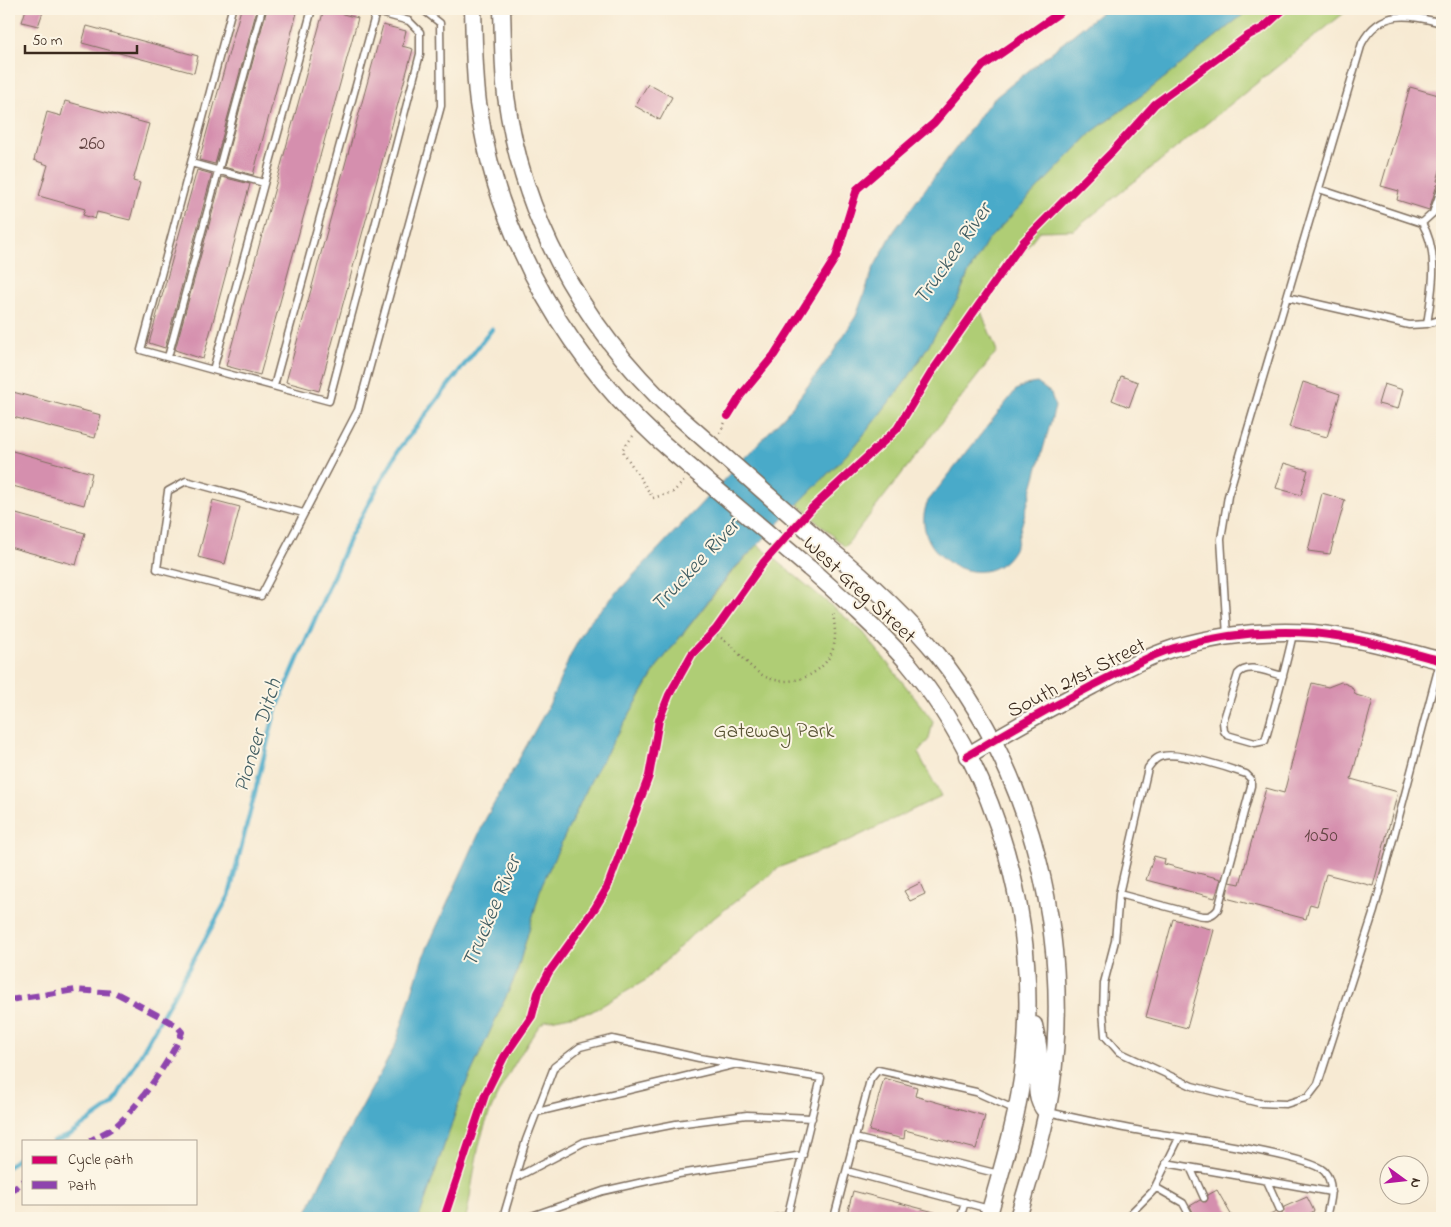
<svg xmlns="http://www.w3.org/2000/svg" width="1451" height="1227" font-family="'Indie Flower',sans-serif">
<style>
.green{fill:#afcd74;stroke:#757c49}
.water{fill:#4aaac9;stroke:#426a74}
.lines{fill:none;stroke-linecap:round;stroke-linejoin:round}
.stream{stroke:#4aaac9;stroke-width:4.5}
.building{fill:#d58fae}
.lane-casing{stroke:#7d6d5d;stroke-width:9}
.secondary-casing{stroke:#7d6d5d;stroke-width:19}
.path{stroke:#7d6d5d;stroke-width:2.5;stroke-dasharray:1 4;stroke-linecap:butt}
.lane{stroke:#fff;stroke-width:6}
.secondary{stroke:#fff;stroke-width:16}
.secondary-bridge-casing{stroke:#7d6d5d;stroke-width:19;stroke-linecap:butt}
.secondary-bridge{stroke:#fff;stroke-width:16}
.quiet{stroke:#8e44ad;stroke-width:6;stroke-dasharray:12 6;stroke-linecap:butt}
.cycleway-casing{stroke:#fcf5e5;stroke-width:11}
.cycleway{stroke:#d6006c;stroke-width:8}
.labels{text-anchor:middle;stroke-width:4;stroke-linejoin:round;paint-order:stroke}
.number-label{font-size:19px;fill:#624342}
.street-label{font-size:21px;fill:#3b2a1e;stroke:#fcf5e5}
.park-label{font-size:21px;fill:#585334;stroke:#fcf5e5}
.water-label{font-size:22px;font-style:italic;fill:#415d62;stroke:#fcf5e5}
</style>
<rect width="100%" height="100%" fill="#fcf5e5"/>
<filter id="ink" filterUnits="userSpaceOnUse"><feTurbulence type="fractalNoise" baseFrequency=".02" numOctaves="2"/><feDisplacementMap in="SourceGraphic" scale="10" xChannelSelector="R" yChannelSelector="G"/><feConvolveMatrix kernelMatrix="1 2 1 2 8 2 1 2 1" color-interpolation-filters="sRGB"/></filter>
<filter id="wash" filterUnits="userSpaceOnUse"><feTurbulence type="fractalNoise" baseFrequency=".0096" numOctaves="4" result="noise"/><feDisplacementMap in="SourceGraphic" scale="20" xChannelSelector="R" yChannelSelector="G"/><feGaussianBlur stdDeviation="1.12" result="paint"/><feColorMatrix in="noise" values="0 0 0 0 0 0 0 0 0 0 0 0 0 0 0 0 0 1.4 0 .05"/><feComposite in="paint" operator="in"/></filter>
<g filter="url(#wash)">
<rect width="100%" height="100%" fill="#f7ead3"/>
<path class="green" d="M1250,9H1349L1074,230L1039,231L980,309L997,351L845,547L798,504L854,447L908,378L958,298L968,274L988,240L1092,132L1153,87Z
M758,545L863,632L933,721L929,739L918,753L941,796L850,840L780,867L693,934L646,980L591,1012L545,1021L539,1026C513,1065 488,1104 478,1150C473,1173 471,1196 466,1218H419L464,1088L516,975L542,884L593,776L659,664L732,572Z"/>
<path class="water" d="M1105,9H1250L1153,87L1092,132L988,240L968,274L958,298L908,378L854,447L731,572L659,664L593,776L542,884L516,975L464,1088L419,1218H304L321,1182L395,1046L423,957L486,818L549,705L572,652L588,623L788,412L832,354L856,316L874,267L894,231L991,101Z
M1037,383L1051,393L1055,407L1016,545C989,604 904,553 928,501L1016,390L1025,385Z"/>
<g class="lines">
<path class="stream" d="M53,1141L68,1136L113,1104L229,896L275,712L350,537L399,449L492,329
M9,1166L24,1153"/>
</g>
<g id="blocks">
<path class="building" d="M26,9H44L38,26L22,22Z
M241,9H257L215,164L199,160Z
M267,9H298L253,175L224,167Z
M324,9L358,18L260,375L226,366Z
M383,25L406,31L402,46L413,49L319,391L286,382Z
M87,26L198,56L194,73L82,43Z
M648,84L672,97L660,120L635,106Z
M1410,87L1442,96V164L1437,181L1442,182L1437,185L1429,210L1397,200L1399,191L1381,186Z
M65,101L149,124L133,181L140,183L130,220L97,212L95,219L83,215L85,209L39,196L48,165L34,160L47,112L61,116Z
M197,170L212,174L165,348L149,343Z
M222,177L250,184L203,359L175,350Z
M1121,376L1138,382L1129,407L1112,400Z
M1303,382L1340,394L1327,437L1289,427Z
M1384,384L1403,390L1398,409L1378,404Z
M9,391L101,415L95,438L9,416Z
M9,450L92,473L84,505L9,485Z
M1284,463L1308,470L1301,495L1276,488Z
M1322,493L1345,500L1330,554L1308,551Z
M213,500L240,507L225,564L198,557Z
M9,512L85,533L76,565L9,547Z
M1341,682L1351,686L1356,695L1373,700L1351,779L1398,792L1373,886L1326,874L1317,906L1310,904L1306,919L1226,898L1230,882L1240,884L1266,788L1284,793L1312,683L1328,687Z
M1154,856L1165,859L1164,864L1221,879L1215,898L1146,880Z
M920,883L925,894L910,901L904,891Z
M1173,919L1214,930L1187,1028L1146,1017Z
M884,1078L917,1087L915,1096L985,1116L976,1149L905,1130L904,1139L869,1131Z
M1217,1190L1233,1218H1196L1190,1206L1200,1200L1206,1202L1208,1195Z
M853,1191L942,1214L941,1218H846Z
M1307,1197L1314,1211L1302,1218H1264L1276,1212L1282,1214L1284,1207Z"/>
</g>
</g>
<g filter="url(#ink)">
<use href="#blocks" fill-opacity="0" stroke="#7d6d5d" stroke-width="1"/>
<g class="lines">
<defs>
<path id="lane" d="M312,9L213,370L329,401L420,54V32L409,21L366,9
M191,163L264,183
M1319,189L1422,223C1440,253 1432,291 1427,324
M1422,223L1433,213L1442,187
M1287,297L1409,325L1427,324L1442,319
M168,357L262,9
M213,370L141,350L232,9
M274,386L376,12
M303,513L186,481L168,491L157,569L261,596L358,410L441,106L440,23L422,9
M1227,636L1221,539L1228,496L1362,43C1381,8 1409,15 1442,23
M1283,676C1269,673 1248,662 1238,674L1223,722L1224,731L1227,735L1255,743L1265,741C1275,706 1285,670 1293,634
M1119,894L1194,914C1205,917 1211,918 1218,909L1251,786V779L1246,774C1229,768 1180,752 1163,756C1156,757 1152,762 1148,768L1119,894L1115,941L1104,983L1103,1011L1105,1036L1119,1052L1192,1086L1259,1103L1286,1104L1308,1097L1318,1084L1374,911L1440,662
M537,1112L733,1065
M1048,1112C1075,1118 1102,1124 1130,1129C1162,1135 1307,1154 1324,1171C1336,1184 1329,1203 1326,1218
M855,1138L999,1174
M1166,1163L1331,1192
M1190,1167L1204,1198
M847,1171L989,1209
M515,1178L584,1142L676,1124L747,1115L812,1118
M1267,1181L1280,1210
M1155,1187L1183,1203L1191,1218
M503,1218L526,1140L554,1067L580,1047L612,1039L699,1058L821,1078L787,1218
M526,1218L603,1191L679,1174L803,1155
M776,1218L788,1216
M834,1218L870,1080L878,1070L976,1092L1016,1110
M960,1218L965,1202
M1126,1218L1153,1191L1179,1138"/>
<path id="secondary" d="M473,9C474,40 474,72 478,103C497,240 571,366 676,455
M502,9C503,38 503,67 506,96C524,229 593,344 694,430
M827,547C867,580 905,615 938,655C1034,776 1072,939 1051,1090C1044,1134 1030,1176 1018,1218
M809,568C843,598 877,628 907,662C999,772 1040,923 1024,1064C1018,1117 1002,1168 988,1218
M967,756C1008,731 1049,708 1092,686C1119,672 1146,657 1174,648C1218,635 1268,630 1313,633C1357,637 1400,650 1442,661
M1034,1025C1036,1035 1039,1046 1039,1056C1040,1076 1031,1095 1046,1112"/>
</defs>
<use href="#lane" class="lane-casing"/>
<use href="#secondary" class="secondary-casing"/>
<path class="path" d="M720,433L728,416
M633,436L622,450L653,498L673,492L684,481
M713,632C719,637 726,641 732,646C743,657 751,670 766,677C791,688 824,675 833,649C837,636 834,623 833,610"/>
<use href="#lane" class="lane"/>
<use href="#secondary" class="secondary"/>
<defs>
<path id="secondary-bridge" d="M694,430L827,547
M676,455L809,568"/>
</defs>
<use href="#secondary-bridge" class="secondary-bridge-casing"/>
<use href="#secondary-bridge" class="secondary-bridge"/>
<path class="quiet" d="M9,1000L75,990L116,993L176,1025L182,1032C174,1055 139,1105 120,1122C112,1130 99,1135 90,1141
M9,1194L24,1180"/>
<defs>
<path id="cycleway" d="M728,416L741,395L774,355L836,257L857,189L934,123L983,66L1065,9
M967,756C1008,731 1049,708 1092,686C1119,672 1146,657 1174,648C1218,635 1268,630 1313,633C1357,637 1400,650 1442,661
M444,1218L485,1095L504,1057L532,1016L538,993L549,972L595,908L607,888L649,776L659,720L669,695L692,654L716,629L763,563L811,509L897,429L931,373L1023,242L1112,152L1155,104L1249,35L1263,28L1284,9"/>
</defs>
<use href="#cycleway" class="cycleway-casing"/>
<use href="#cycleway" class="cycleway"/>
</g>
</g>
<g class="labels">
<g class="number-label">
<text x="92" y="149">260</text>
<text x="1321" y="841">1050</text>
</g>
<g class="street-label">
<text transform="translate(860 589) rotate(43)" y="7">West Greg Street</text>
<text transform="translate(1076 677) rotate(-27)" y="7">South 21st Street</text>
</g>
<g class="park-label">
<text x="774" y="737">Gateway Park</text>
</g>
<g class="water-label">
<text transform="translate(951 253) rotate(-55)" y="8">Truckee River</text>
<text transform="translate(694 564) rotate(-47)" y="8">Truckee River</text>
<text transform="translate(256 735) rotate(-73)" y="8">Pioneer Ditch</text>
<text transform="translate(490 911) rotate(-67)" y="8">Truckee River</text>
</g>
</g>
<rect width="1451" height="1227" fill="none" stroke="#fcf5e5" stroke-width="30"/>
<rect x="22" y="1140" width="175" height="65" fill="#fcf5e5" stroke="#afa495"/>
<rect x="32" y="1156" width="25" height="8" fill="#d6006c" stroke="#afa495"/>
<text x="68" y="1164" font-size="15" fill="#3b2a1e">Cycle path</text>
<rect x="32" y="1181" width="25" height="8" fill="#8e44ad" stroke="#afa495"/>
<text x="68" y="1190" font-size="15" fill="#3b2a1e">Path</text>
<g transform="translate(1404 1180) rotate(105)"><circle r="24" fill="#fcf5e5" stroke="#afa495"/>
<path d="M0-4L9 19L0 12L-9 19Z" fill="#b5179e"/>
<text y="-8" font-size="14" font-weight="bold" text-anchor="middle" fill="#3b2a1e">N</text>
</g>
<path d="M25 45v8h112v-8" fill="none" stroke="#3b2a1e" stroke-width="2.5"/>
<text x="32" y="45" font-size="15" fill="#3b2a1e" stroke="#fcf5e5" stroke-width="4" paint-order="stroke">50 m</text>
</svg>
